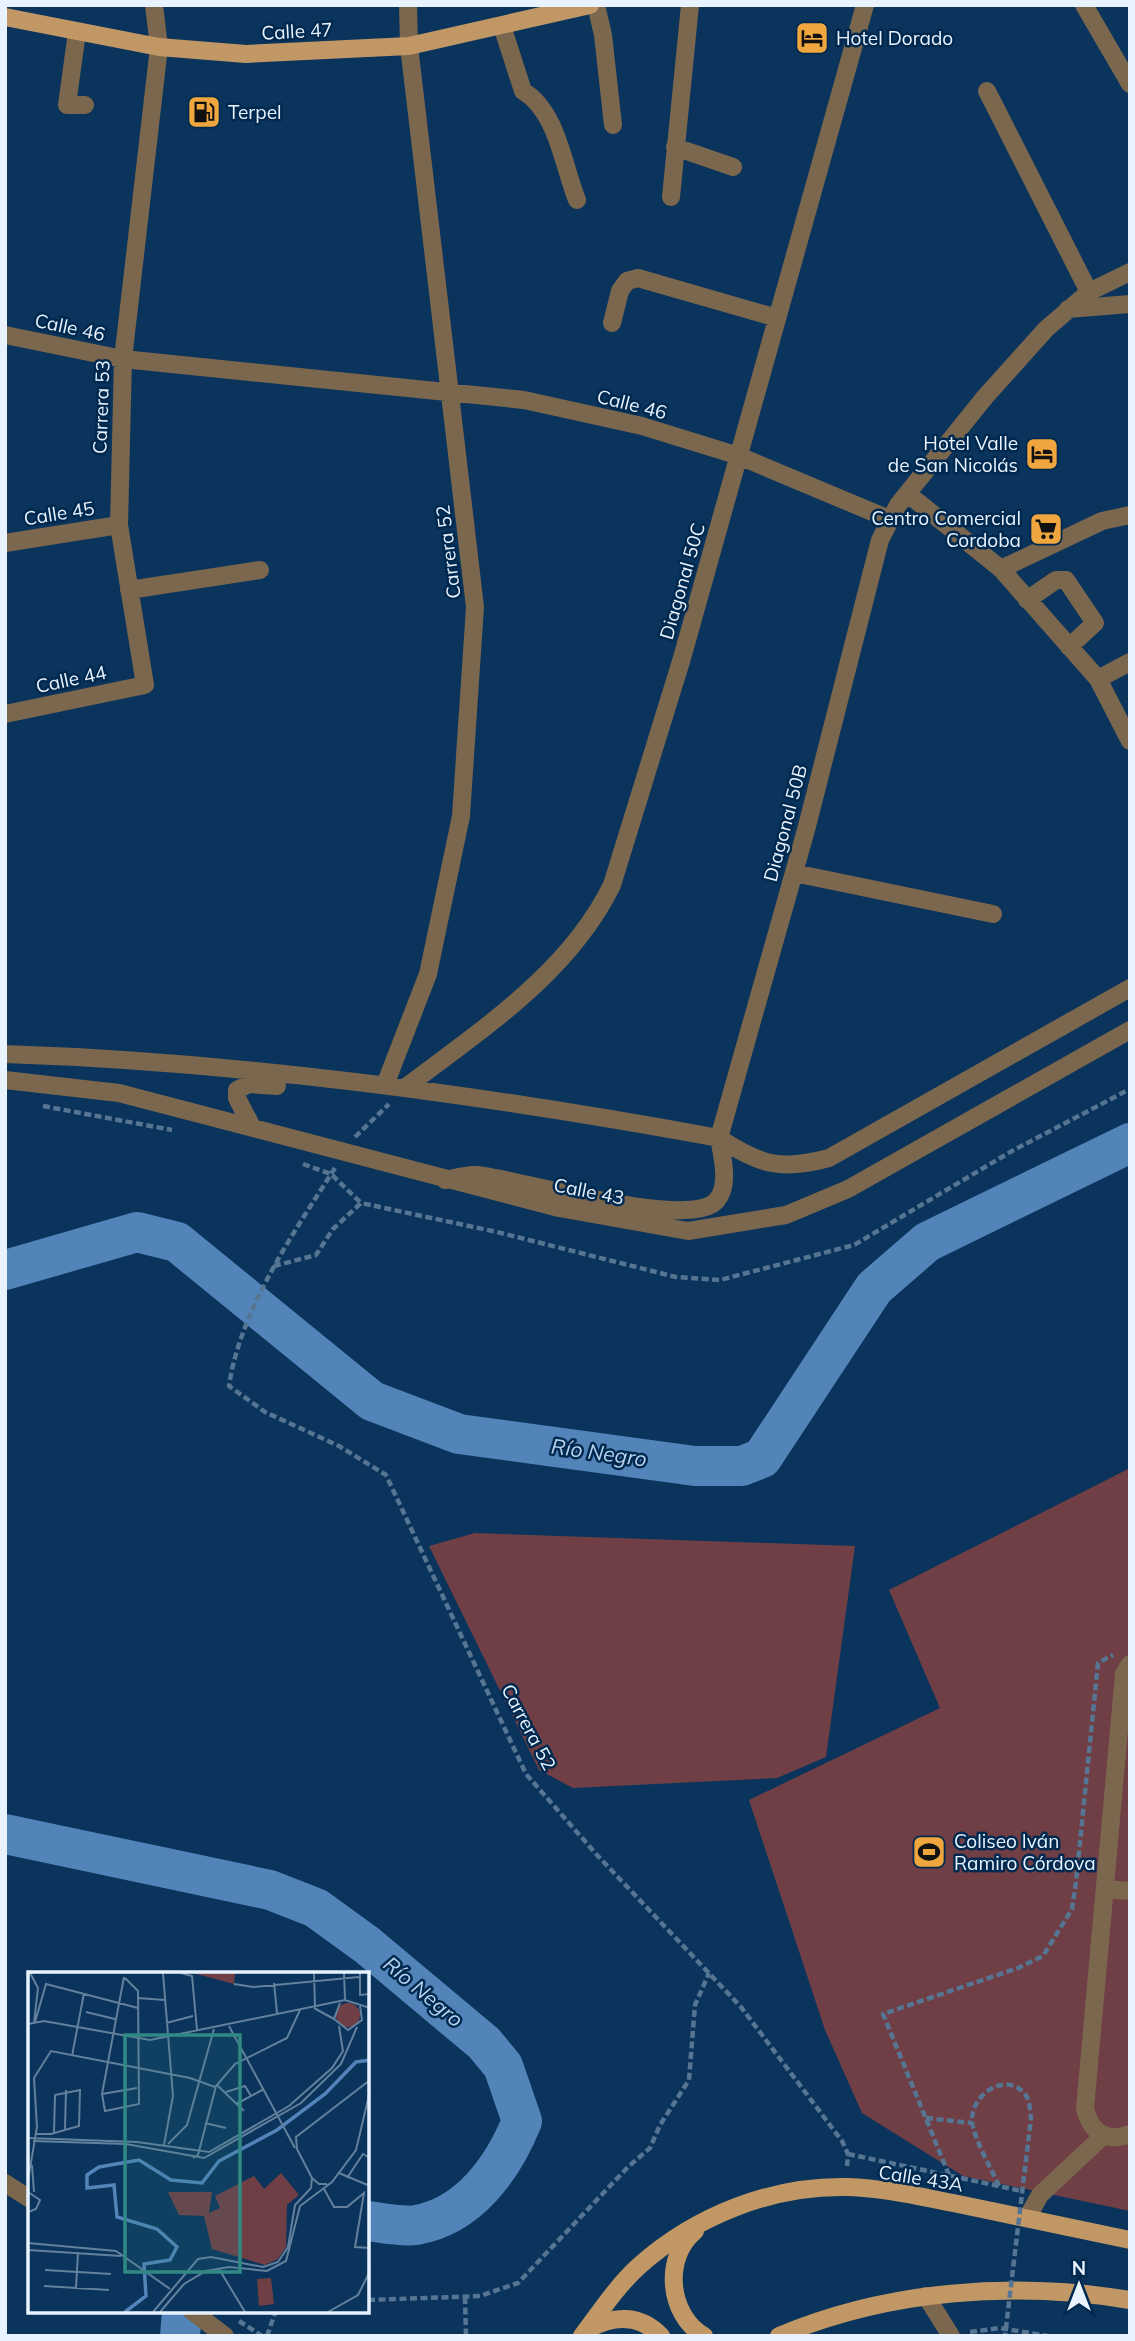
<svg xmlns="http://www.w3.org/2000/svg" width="1135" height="2341" font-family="Mulish,sans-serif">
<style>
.green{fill:#703f46}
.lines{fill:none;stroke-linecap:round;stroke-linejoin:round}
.river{stroke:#5284ba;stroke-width:40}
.path{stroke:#557593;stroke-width:4.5;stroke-dasharray:7 3.5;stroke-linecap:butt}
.minor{stroke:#7b664e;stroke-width:18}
.major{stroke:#c19765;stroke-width:18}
.path-bridge{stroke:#557593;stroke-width:4.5;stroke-dasharray:7 3.5;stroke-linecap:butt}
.labels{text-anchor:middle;stroke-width:5;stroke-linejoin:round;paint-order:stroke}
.street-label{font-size:19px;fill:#e8f3ff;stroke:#00294f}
.poi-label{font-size:19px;fill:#e8f3ff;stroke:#00294f;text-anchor:start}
.water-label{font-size:21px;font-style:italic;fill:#b7d2f0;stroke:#00294f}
.inset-river{fill:none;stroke:#5284ba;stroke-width:3.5}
.inset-road{fill:none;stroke:#63809d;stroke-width:2}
.view{fill:#308984;fill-opacity:0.15;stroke:#308984;stroke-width:3.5}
.inset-edge{fill:none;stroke:#e8f3ff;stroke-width:3.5}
</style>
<rect width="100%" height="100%" fill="#0a345b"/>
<path class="green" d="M1130,1468V2211L963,2176L862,2113L825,2030L749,1800L940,1708L889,1590Z
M475,1533L855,1546L826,1757L777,1778L573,1788L539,1770L429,1546Z"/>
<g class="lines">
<path class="river" d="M5,1270L137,1232L177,1242L372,1401L459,1434L695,1466H742L762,1458L874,1288L927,1242L1130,1143
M5,1834L270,1890L316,1908L367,1945L484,2043L503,2066L522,2121C503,2168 469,2216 416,2225C401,2227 383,2223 368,2221
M180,2336L182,2311"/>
<path class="path" d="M43,1106L172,1130
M355,1137L389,1104
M303,1164L331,1174L361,1203
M335,1168C294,1232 240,1310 229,1386L265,1412L339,1446L386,1475L526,1774L597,1855L741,2007L842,2141L848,2154L847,2166
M274,1266L316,1255L333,1229L361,1203L497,1232L676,1277L720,1280L854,1245L1012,1151L1130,1089
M926,2118L972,2123
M848,2154L1022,2191
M949,2175L883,2014L1018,1968L1043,1956L1072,1909L1076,1882L1098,1663L1113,1655
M465,2297L466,2336
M368,2300L480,2296L518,2283L628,2167L650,2148L660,2125L689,2080L695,2005L709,1973
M239,2321L262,2336
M970,2332L1000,2328L1048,2336
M267,2336L275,2313L282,2311"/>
<path class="minor" d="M596,5L603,35L613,125
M1084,5L1130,84
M502,26L523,91C557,111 563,165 577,200
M77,32L67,105H85
M987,91L1089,292
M675,147L733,167
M671,197L690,5
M1068,309L1130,304
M612,323L620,291L627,281L638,278L777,318
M5,335L123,359L524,400L642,426L739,456L889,519
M908,494L1001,569L1098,679L1130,741
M5,543L119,525
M1001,569L1102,521L1130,515
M129,590L260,570
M1027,600L1056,580H1066L1095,623L1069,647
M1098,679L1130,662
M5,714L145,685L119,525L123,359L159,47L154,5
M794,873L993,914
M5,1054C245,1062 483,1095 719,1138C760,1165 781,1171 829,1158L1130,988
M5,1080L119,1093L559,1208L688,1231L786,1215L848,1189L1130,1030
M385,1085L428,974L461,816L475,607L409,46L408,5
M406,1087C482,1029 569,973 612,885L682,658L865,5
M252,1127L237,1098V1090L249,1084L277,1086
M445,1180C455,1178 467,1174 477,1175C519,1179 691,1232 717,1200C730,1185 722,1155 719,1138L806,830L880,540L898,505L985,397L1046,329L1089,292L1130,272
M1130,1664L1124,1674L1085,2109C1091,2132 1106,2143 1130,2134
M1105,1889L1130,1891
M5,2183L30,2199
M1027,2218L1040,2195L1103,2136
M926,2296L951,2336
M192,2311L225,2336"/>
<path class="major" d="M5,17L159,47L246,54L409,46L590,5
M695,2231C663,2257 668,2315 704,2336
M588,2329C614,2315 640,2314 661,2336
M582,2336C600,2312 617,2286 639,2266C695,2216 772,2185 848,2187C884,2188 922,2197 958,2204C1015,2216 1073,2228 1130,2240
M779,2336C888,2290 1013,2281 1130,2300"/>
<path class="path-bridge" d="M999,2186C992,2170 973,2137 972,2121C971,2093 1009,2069 1027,2097C1030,2103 1030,2112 1031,2118L1005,2336"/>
</g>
<defs>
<symbol id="hotel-square" viewBox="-11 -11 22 22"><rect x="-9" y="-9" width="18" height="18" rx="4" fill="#f0a63f" stroke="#00294f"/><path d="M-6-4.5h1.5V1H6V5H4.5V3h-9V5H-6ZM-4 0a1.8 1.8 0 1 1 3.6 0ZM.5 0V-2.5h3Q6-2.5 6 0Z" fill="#111"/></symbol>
<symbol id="fuel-square" viewBox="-11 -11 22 22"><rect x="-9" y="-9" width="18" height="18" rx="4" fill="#f0a63f" stroke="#00294f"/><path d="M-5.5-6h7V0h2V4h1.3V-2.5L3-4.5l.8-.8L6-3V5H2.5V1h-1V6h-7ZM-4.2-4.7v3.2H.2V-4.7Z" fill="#111"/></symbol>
<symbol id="supermarket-square" viewBox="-11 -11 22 22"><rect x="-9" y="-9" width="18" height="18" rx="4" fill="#f0a63f" stroke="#00294f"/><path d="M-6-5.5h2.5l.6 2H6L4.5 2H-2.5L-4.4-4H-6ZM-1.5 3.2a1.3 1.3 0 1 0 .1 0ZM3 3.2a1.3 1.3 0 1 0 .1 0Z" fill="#111"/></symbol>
<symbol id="stadium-square" viewBox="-11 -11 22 22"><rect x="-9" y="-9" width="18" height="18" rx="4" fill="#f0a63f" stroke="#00294f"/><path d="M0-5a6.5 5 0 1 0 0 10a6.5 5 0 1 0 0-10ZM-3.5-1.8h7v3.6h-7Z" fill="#111"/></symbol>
</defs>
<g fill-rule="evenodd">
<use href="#hotel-square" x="793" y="19" width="38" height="38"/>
<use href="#fuel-square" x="185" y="93" width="38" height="38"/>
<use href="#hotel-square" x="1023" y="435" width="38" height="38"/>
<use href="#supermarket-square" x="1027" y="510" width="38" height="38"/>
<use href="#stadium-square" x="910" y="1833" width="38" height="38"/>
</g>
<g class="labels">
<g class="street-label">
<text transform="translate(297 31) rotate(-3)" y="7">Calle 47</text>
<text transform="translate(70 327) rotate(12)" y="7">Calle 46</text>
<text transform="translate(632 404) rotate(14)" y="7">Calle 46</text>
<text transform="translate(101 407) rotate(-88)" y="7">Carrera 53</text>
<text transform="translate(59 513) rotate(-9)" y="7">Calle 45</text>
<text transform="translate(448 552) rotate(-97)" y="7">Carrera 52</text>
<text transform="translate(682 581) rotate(-74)" y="7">Diagonal 50C</text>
<text transform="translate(71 679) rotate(-12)" y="7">Calle 44</text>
<text transform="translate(785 823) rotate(-75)" y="7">Diagonal 50B</text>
<text transform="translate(589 1191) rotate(11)" y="7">Calle 43</text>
<text transform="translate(529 1727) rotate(62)" y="7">Carrera 52</text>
<text transform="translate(921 2178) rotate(9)" y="7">Calle 43A</text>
</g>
<g class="poi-label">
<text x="836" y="45">Hotel Dorado</text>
<text x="228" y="119">Terpel</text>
<text x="1018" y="450" text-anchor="end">Hotel Valle<tspan x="1018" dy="22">de San Nicolás</tspan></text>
<text x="1021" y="525" text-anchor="end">Centro Comercial<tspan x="1021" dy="22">Cordoba</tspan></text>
<text x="954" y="1848">Coliseo Iván<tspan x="954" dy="22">Ramiro Córdova</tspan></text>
</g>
<g class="water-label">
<text transform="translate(599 1453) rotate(8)" y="7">Río Negro</text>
<text transform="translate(423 1992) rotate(40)" y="7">Río Negro</text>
</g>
</g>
<g transform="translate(28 1972)">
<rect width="341" height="341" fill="#0a345b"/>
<path d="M165,1H207L206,12ZM308 43a12 12 0 1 1 24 0a12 12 0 1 1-24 0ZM253,201L271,223L259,233L258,275L250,287L237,293L184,277L176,244L151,243L140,220H184L181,241L192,236L187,224L226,204L236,217ZM243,306L246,332L231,334L229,307Z" fill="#703f46"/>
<path class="inset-river" d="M97,340L118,324L116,292L142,288L149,275L129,257L89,245L86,213L59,216V203L71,195L111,188L143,208L174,211L191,189L249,158L297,122L328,90L342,88"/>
<path class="inset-road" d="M2,1L10,16L6,51M135,1L145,124L136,173M153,1L164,4L169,58M286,1L287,34M316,1L317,28M332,1V23L342,22M96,5L74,122L77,139L111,132L110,19L97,6M246,11L249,41M206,12L225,15L331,5M110,26L137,28M312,31L306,47L320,58L334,48L332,34M286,36L306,47M58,40L87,47M7,50L18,12L110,36M138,51L165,44M0,52L16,49L122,68L317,28L342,36M201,54L267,176M44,84L56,21M189,113L216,139M198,120L217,114L223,124M74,122L109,116M208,132L236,117M177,151L198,156M37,157L38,118M8,162H23L51,154L52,118L27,123L26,161M0,166L109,170L181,180L261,134L304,96L315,79L311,54M5,169L98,172L176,186L273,131L313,92L329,55M140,172L159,153L186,57M165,186L170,183L188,114L207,92L259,66L272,38M4,193L6,220M311,201L342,214M319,206L335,182L342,186M0,208L9,155L6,106L23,79L162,106L187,115M299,212H291L284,206L269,177L268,165L342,108M296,217L306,235H319L336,221L327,275L342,276M0,220L12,228L8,237L0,240M0,271L88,279L142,317M0,278L93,284M191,297L217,340M17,298L83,302M16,314L81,318M48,316L50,280M125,340L170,287L183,285L235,295L250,290L260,275L267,233L283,216L284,206M132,340L156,312L178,299L201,295L239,299L258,289L272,234L304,210L328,178L342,119M300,340L330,323L342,299"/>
<path class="view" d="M97,63H212V300H97Z"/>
<rect width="341" height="341" class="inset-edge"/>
</g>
<rect width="1135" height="2341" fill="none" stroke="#e8f3ff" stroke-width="14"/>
<g transform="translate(1079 2285)" stroke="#00294f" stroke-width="5" paint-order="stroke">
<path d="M0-5L12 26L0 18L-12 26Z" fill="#e8f3ff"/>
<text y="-10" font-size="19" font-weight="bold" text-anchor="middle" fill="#e8f3ff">N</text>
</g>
</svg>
